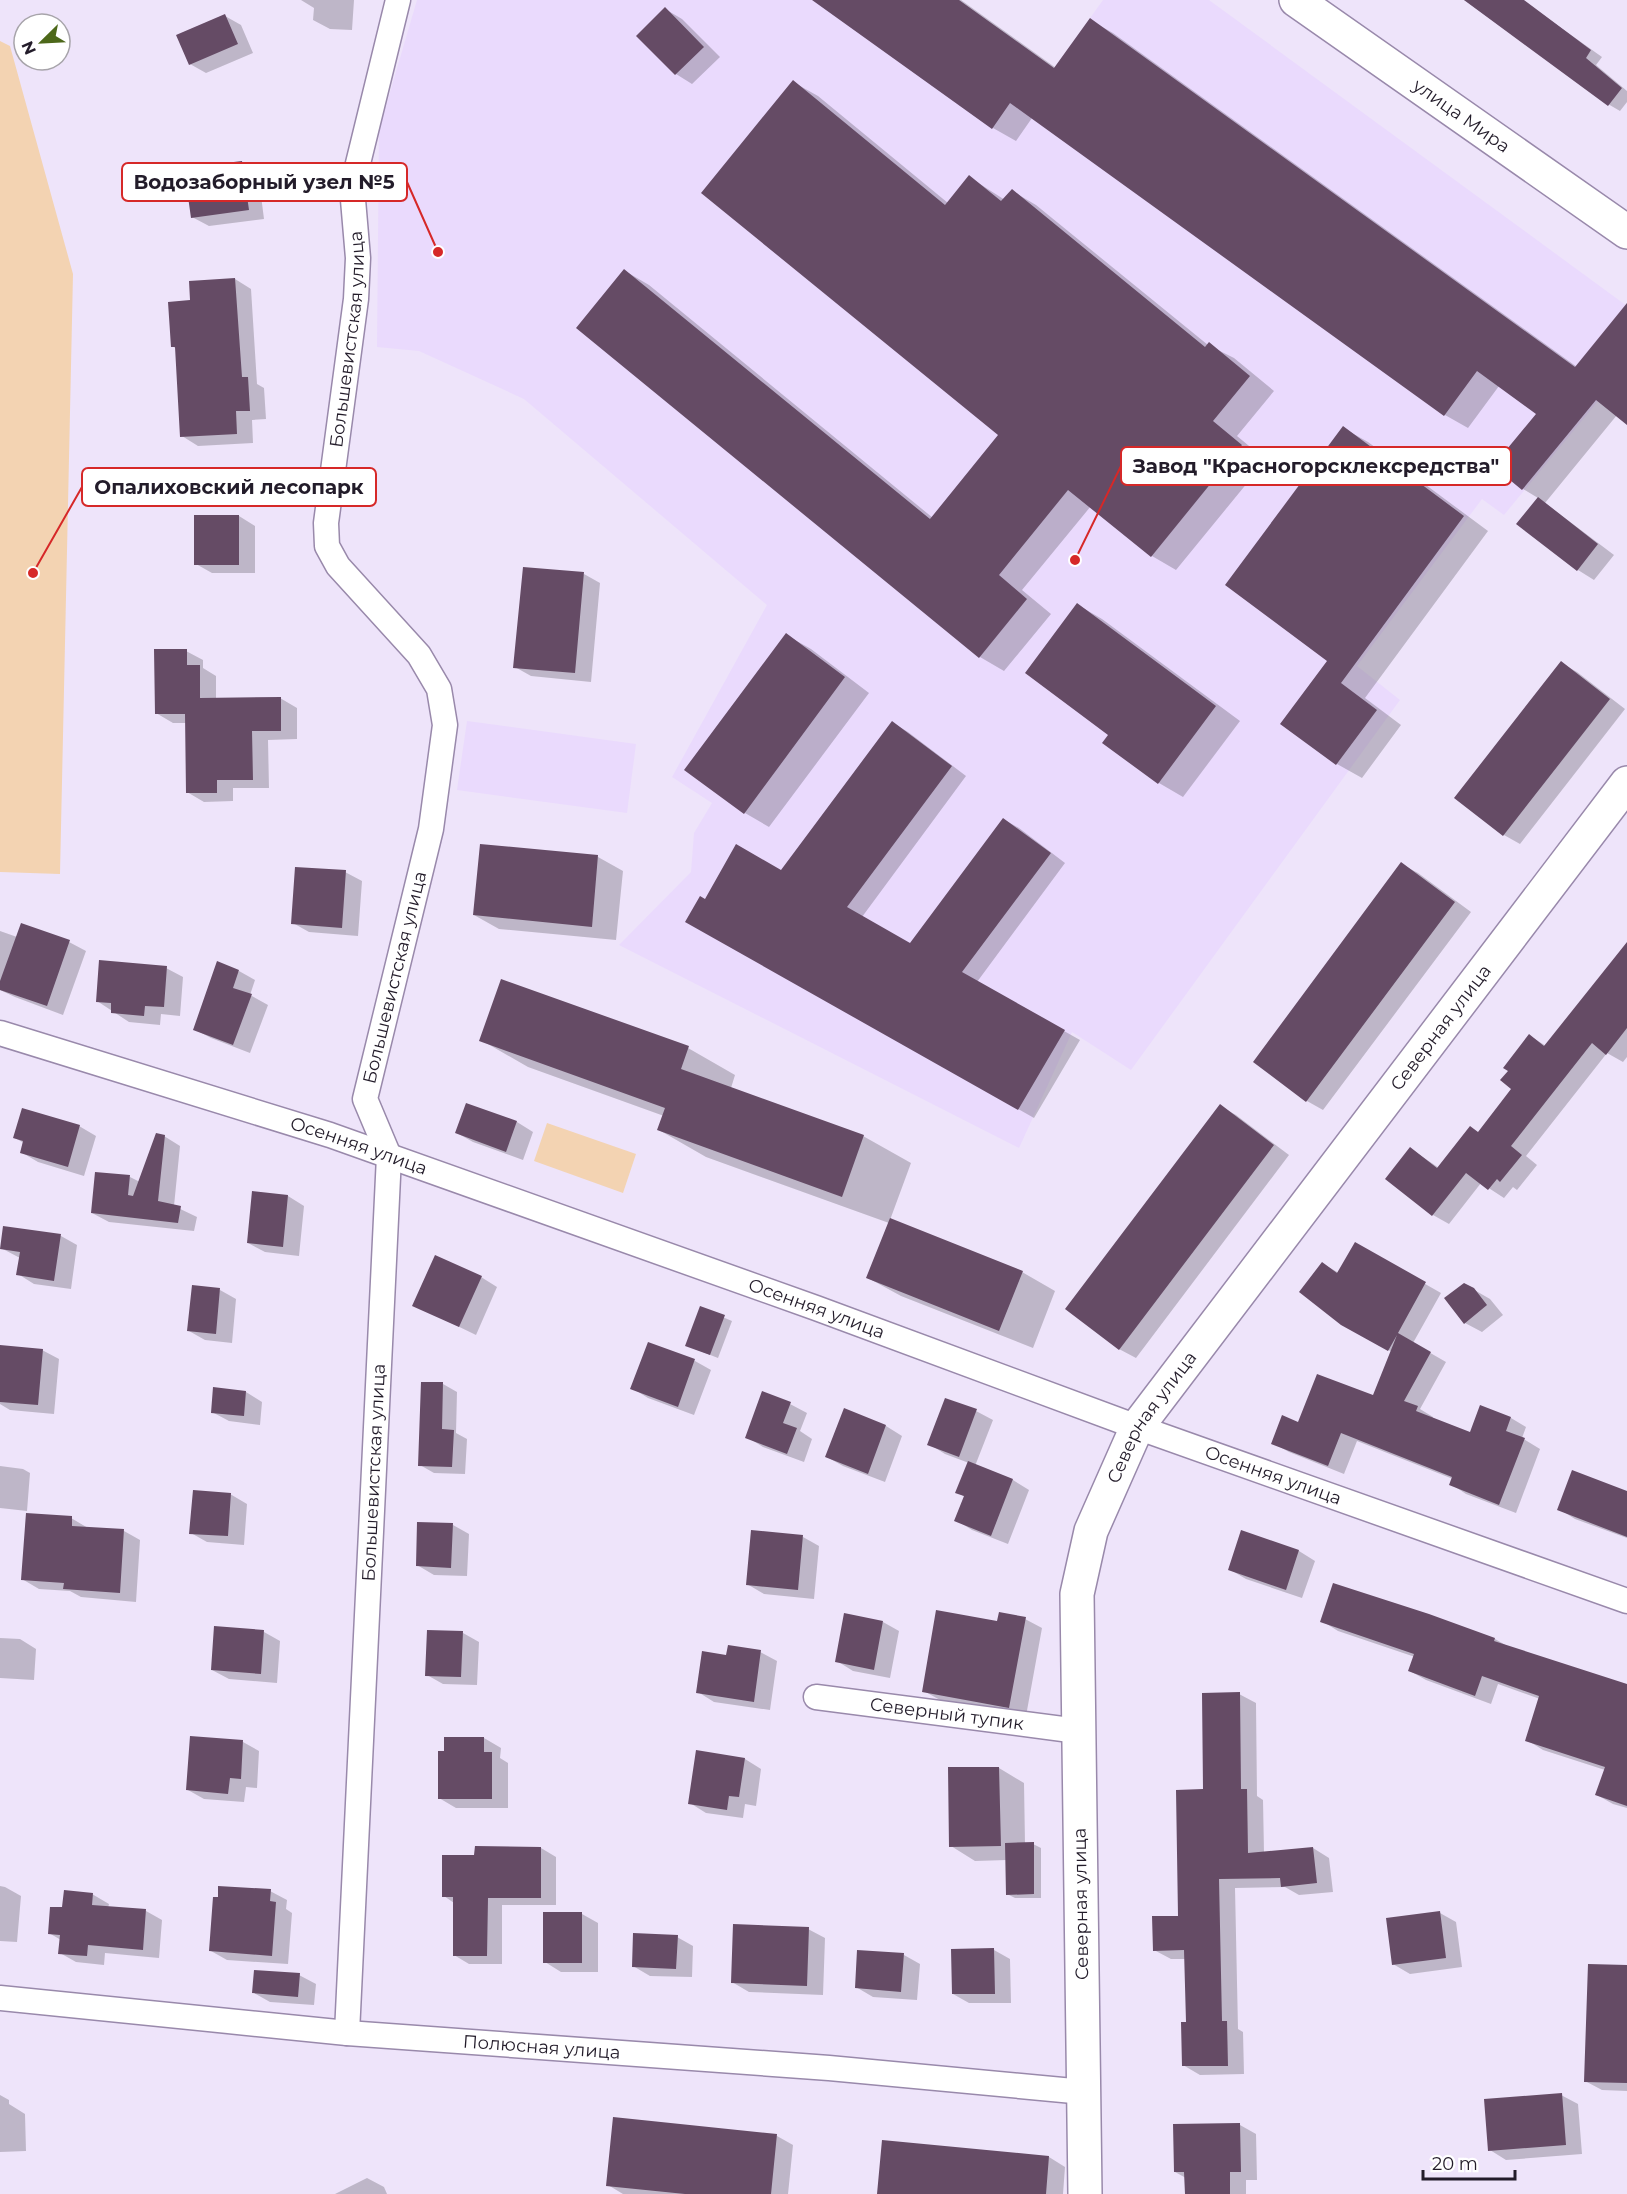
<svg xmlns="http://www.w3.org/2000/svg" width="1627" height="2194" font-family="Montserrat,sans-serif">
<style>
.built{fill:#eadafd}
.green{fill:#f3d3b2}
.shadow{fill:#0003}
.building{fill:#654b65}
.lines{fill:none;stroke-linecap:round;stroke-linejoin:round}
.street-casing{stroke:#9989ab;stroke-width:27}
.secondary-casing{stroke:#9989ab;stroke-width:36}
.street{stroke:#fff;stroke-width:24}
.secondary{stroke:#fff;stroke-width:33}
.labels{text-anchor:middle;stroke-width:6;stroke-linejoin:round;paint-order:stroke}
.street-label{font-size:18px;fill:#231c2a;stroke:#fff}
.leader{fill:none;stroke:#d62828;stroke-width:2}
.callout-dot{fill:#d62828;stroke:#fff;stroke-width:2}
.callout{fill:#fff;stroke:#d62828;stroke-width:2}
.callout-label{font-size:20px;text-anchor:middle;font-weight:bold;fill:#231c2a}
</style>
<rect width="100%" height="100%" fill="#eee4fa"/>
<path class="built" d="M417,0H959L1041,59L1047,78L1103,0H1209L1627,306V366L1504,515L1482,499L1357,666L1400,700L1131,1070L1072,1032L1019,1148L619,945L691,872L694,833L712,803L672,777L767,605L524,399L419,351L377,347L379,130Z
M467,721L636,744L627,813L457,790Z"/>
<path class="green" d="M0,41L10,46L73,274L60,874L0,872Z
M547,1123L636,1154L623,1193L534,1161Z"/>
<path class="shadow" d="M301,0H354L352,30L330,29L313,20L314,8Z
M815,0H961L1056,68L1090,20L1113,33L1577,367L1627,325V423L1617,415L1545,503L1614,555L1594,580L1578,570L1518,524L1538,498L1523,489L1538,414L1499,386L1468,428L1445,415L1032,118L1016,141L993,128Z
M1464,0H1522L1602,57L1596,65L1627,91V102L1620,111L1608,104Z
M665,9L682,19L720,57L692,84L676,74L638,36Z
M225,16L241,25L253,53L206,73L190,64Z
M793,82L818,96L948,203L969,177L1005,200L1012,191L1036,205L1208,345L1234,358L1274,391L1237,436L1266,460L1176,570L1152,556L1091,506L1022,590L1051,614L1004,671L980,657L625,271L649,285L933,518L1000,435Z
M242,162L258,172L264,219L209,226L192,217Z
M235,279L251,289L257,384L264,388L266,419L252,420L253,443L198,446L182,436L177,349L172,346L191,301Z
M1343,428L1368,442L1488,531L1365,698L1401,725L1362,778L1337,764L1329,661Z
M239,516L255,526V573H212L196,564Z
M584,574L600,583L591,682L531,676L515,667Z
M1078,605L1102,619L1240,721L1183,797L1159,783L1110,735Z
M786,635L811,649L869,693L769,827L745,813Z
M186,651L203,660V668L216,676V699L280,698L297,708V739L268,740L269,788H233V801L204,802L187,792V723H173L156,713Z
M1561,663L1577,672L1625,709L1520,844L1504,835L1456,798Z
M893,723L908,732L966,776L862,917L911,945L1003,819L1019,828L1065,863L977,982L1080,1040L1034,1118L687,922L705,901L782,872Z
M481,846L598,857L623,871L616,940L499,929L474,915Z
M1401,864L1418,873L1471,912L1323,1110L1307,1101L1255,1062Z
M345,872L362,881L358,936L309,932L293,923Z
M0,931L17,937L69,942L86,951L63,1015L15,997L0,990Z
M1627,943V1057L1623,1062L1607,1053L1526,1156L1537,1165L1517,1190L1513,1187L1504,1198L1481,1183L1449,1224L1433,1215L1411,1149L1439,1168L1479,1133L1513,1089L1510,1071L1530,1036L1546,1046Z
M166,968L183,977L180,1016L161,1014L160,1025L129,1022L97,1001Z
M239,971L255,980L250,995L268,1005L250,1053L211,1038L194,1029Z
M481,1040L688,1048L735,1075L731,1088L863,1136L911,1163L890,1220L1022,1272L1055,1291L1033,1348L901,1296L868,1278L889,1223L706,1157L659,1130L664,1116L528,1067Z
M467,1105L517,1122L533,1132L523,1160L473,1142L457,1133Z
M1220,1106L1236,1115L1289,1155L1136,1358L1119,1349Z
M79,1126L96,1136L84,1176L38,1162L21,1152L24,1143L15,1138Z
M164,1136L180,1146L174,1206L197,1217L194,1231L109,1222L92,1213L130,1177L140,1182Z
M253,1193L288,1196L304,1206L299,1256L265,1252L248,1243Z
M4,1227L61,1236L77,1245L71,1289L34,1284L18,1274L20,1258L1,1248Z
M1355,1244L1441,1293L1413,1343L1446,1362L1420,1409L1433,1417V1419L1470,1434L1511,1418L1526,1427L1522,1438L1540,1449L1516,1513L1466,1494L1451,1484L1453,1479L1357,1441L1344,1474L1289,1452L1273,1443L1299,1424L1374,1397L1392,1352L1342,1324L1323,1264L1339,1273Z
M481,1277L497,1287L476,1335L414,1305Z
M1464,1284L1490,1299L1503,1315L1482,1332L1465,1323Z
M220,1290L236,1299L232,1343L205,1340L189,1331Z
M701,1308L732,1321L718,1358L695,1349Z
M648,1344L695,1361L711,1370L694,1415L648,1398L632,1388Z
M0,1347L42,1350L59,1359L54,1414L10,1410L0,1404Z
M443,1384L457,1392L456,1433L467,1439L465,1474L434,1473L420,1465Z
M246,1392L262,1402L260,1425L229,1421L212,1412Z
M763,1393L790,1404L807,1413L800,1431L812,1439L804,1462L763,1447L747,1437Z
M845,1410L886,1426L902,1436L885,1482L843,1466L827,1457Z
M976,1411L993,1420L975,1466L1013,1480L1029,1490L1008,1544L972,1530L956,1520L965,1497L957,1492L969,1463L945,1454L929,1444Z
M0,1466L23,1469L30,1473L27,1511L0,1508Z
M1627,1493V1538L1575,1519L1559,1509Z
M230,1494L247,1504L244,1545L207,1542L191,1533Z
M71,1518L88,1528L124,1531L140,1540L136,1602L81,1597L70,1591L39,1589L22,1579Z
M453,1525L469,1534L467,1576L434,1575L417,1565Z
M1242,1532L1299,1551L1315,1561L1302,1598L1246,1579L1229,1569Z
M803,1537L819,1546L814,1599L764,1594L747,1584Z
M1428,1615L1495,1639L1509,1647L1627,1686V1808L1613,1804L1597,1795L1605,1770L1543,1750L1527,1740L1540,1699L1498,1684L1491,1704L1426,1680L1410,1671L1415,1657L1338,1631L1322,1621Z
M1025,1619L1042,1628L1026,1716L940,1700L924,1691L998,1623Z
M883,1622L899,1631L890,1678L853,1671L837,1661Z
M264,1632L280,1641L277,1683L229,1679L212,1670Z
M463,1633L479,1642L477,1685L443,1684L427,1675Z
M0,1638L20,1639L36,1649L34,1680L0,1678Z
M760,1652L777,1661L770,1710L714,1702L698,1692L728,1656Z
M1239,1694L1256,1703L1257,1796L1263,1800L1264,1853L1313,1848L1329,1858L1333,1892L1299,1895L1285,1887L1235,1888L1238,2029L1243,2032L1244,2074L1200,2075L1183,2065L1187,2023L1186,1959H1171L1154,1950L1179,1917L1205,1791Z
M192,1738L243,1742L259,1751L257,1788L246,1787L244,1802L204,1799L188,1790Z
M446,1738H484L501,1748L500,1758L508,1763V1808H456L439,1798Z
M697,1752L745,1759L761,1769L756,1806L745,1804L743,1818L706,1813L690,1803Z
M999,1768L1024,1783L1025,1844H1033L1041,1848V1898H1015L1007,1894V1860L975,1861L951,1846Z
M541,1848L556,1857V1905H502V1964H469L454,1955V1903L444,1896L476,1856Z
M0,1886L5,1887L21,1896L17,1942L0,1941Z
M270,1891L287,1900L286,1909L292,1913L288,1964L227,1960L211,1951L219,1899Z
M92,1894L109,1904L108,1908L146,1911L162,1920L159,1958L105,1953L104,1965L76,1962L60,1953L61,1940L49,1933L64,1909Z
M1440,1913L1456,1922L1462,1967L1410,1974L1393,1964Z
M582,1914L598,1923V1972H561L545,1962Z
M808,1929L825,1938L823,1995L749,1992L732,1982Z
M677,1937L693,1946L692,1977L650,1976L633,1966Z
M994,1950L1010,1959L1011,2003H969L953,1994Z
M904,1955L920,1964L917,2000L873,1997L856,1987Z
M1627,1967V2091L1602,2090L1585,2081Z
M299,1975L316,1984L314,2005L270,2002L254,1993Z
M0,2095L9,2100V2104L25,2114L26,2151L0,2152Z
M1561,2095L1578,2104L1582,2154L1506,2160L1490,2150Z
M614,2119L777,2136L793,2145L788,2194H623L608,2185Z
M1175,2125H1240L1256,2134L1257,2180H1246V2194H1186V2178L1175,2172Z
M1049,2157L1065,2167L1063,2194H879Z
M367,2178L384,2187L387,2194H335Z"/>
<path class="building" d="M812,0H959L1054,68L1090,18L1575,367L1627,303V425L1596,400L1522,490L1493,466L1536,414L1477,371L1444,416L1010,103L992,129Z
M1464,0H1524L1591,50L1586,58L1622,88L1608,106Z
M665,7L704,47L675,75L636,36Z
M225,14L238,44L189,65L176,35Z
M793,80L945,205L969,175L1001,201L1012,189L1205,347L1209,342L1250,376L1213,421L1242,445L1151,557L1068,490L999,575L1027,599L979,658L576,328L624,269L930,519L998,435L701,193Z
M242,161L249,210L191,218L184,168Z
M235,278L242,377H248L250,411H236L237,434L180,437L175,347H171L168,302L190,300L189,281Z
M1343,426L1464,516L1341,683L1377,710L1336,765L1280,724L1327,661L1225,585Z
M1538,497L1598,544L1577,571L1516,524Z
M194,515H239V565H194Z
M523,567L584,572L575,673L513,668Z
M1077,603L1216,706L1158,784L1102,743L1108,735L1025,673Z
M786,633L845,677L744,814L684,770Z
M154,649H187V665H200V698L281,697V731H252L253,780H217V793H186L185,714H155Z
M1561,661L1610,699L1503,836L1454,798Z
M892,721L952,766L847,907L910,943L1003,818L1051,853L962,972L1065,1030L1018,1110L685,922L700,896L705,899L736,844L781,870Z
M480,844L598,855L592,927L473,915Z
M1401,862L1455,902L1306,1102L1253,1062Z
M295,867L346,870L342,928L291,924Z
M21,923L70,940L47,1006L0,990V981Z
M1627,942V1028L1606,1055L1592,1043L1511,1146L1522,1155L1500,1182L1497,1179L1488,1190L1466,1173L1432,1216L1385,1179L1410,1147L1437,1168L1470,1126L1478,1132L1511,1089L1500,1080L1508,1071L1503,1068L1529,1034L1544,1046Z
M99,960L167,966L164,1007L145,1006L144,1016L111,1013V1003L96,1002Z
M217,961L239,970L233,988L252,994L233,1045L193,1030Z
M501,979L689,1046L681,1069L864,1135L842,1197L657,1130L665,1108L479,1041Z
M466,1103L517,1121L506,1152L455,1133Z
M1220,1104L1274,1145L1119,1350L1065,1309Z
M22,1108L80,1125L68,1167L20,1153L23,1141L13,1138Z
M156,1133L165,1135L158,1201L181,1206L178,1223L91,1213L95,1172L130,1175L128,1195L133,1196Z
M252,1191L288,1195L283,1247L247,1243Z
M890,1218L1023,1271L999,1331L866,1278Z
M3,1226L61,1234L54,1281L16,1275L20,1252L0,1249Z
M1355,1242L1426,1282L1398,1333L1431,1352L1404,1401L1418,1406L1416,1411L1470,1432L1480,1405L1511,1417L1506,1431L1525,1438L1499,1505L1449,1485L1452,1477L1341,1433L1328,1466L1271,1444L1282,1415L1298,1422L1317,1374L1373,1395L1397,1335L1388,1351L1341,1325L1299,1292L1322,1262L1337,1273Z
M435,1255L482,1276L459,1327L412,1306Z
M1464,1283L1474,1288L1487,1305L1464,1324L1444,1298Z
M192,1285L220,1288L216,1334L187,1331Z
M700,1306L725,1315L710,1355L685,1346Z
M648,1342L695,1359L678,1407L630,1389Z
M0,1345L43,1349L38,1405L0,1402Z
M421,1382H443L442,1429L454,1430L452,1467L418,1466Z
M213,1387L246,1391L244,1416L211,1413Z
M762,1391L791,1402L783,1423L797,1428L787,1454L745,1438Z
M945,1398L977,1409L959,1457L927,1445Z
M844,1408L886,1425L868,1474L825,1457Z
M968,1461L1013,1479L991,1536L954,1521L964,1496L955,1493Z
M1572,1470L1627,1491V1537L1557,1510Z
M193,1490L231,1493L228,1536L189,1534Z
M26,1513L72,1516V1526L124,1529L120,1593L63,1589L64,1583L21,1580Z
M417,1522L453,1523L451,1568L416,1566Z
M751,1530L803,1535L798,1590L746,1585Z
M1241,1530L1299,1550L1286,1590L1228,1570Z
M1333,1583L1429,1614L1495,1638L1494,1641L1627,1684V1806L1595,1795L1605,1767L1525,1741L1539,1696L1482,1676L1475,1696L1408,1671L1414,1654L1320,1622Z
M936,1610L997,1621L999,1612L1026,1617L1009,1708L922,1692Z
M844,1613L883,1621L874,1670L835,1662Z
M214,1626L264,1630L261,1674L211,1670Z
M427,1630L463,1631L461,1677L425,1676Z
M728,1645L761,1650L754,1702L696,1693L702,1651L726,1655Z
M1240,1692L1241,1789H1247L1248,1853L1313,1847L1317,1883L1281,1887L1280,1878L1219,1879L1222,2021H1227L1228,2066H1182L1181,2022H1186L1184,1950L1153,1951L1152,1916H1178L1176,1790L1203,1789L1202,1693Z
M190,1736L243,1740L241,1779L230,1778L228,1794L186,1790Z
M444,1737H484V1752H492V1799H438V1751H444Z
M696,1750L745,1758L739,1797L729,1796L727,1810L688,1804Z
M948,1767H999L1001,1846L949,1847Z
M1034,1842V1894L1006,1895L1005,1843Z
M475,1846L541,1847V1898H488L487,1956H453V1897H442V1855H474Z
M218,1886L271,1889L270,1901L276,1902L272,1956L209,1951L213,1897H218Z
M64,1890L93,1893L92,1905L146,1909L143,1950L88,1945L87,1956L58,1954L60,1935L48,1934L50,1907H62Z
M1440,1911L1446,1958L1392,1965L1386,1918Z
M543,1912H582V1963H543Z
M733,1924L809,1927L807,1986L731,1983Z
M633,1933L678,1935L676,1969L632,1967Z
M994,1948L995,1994H952L951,1949Z
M857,1950L904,1953L901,1992L855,1988Z
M1588,1964L1627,1965V2083L1584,2082Z
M254,1970L300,1973L298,1997L252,1993Z
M1562,2093L1566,2145L1488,2151L1484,2099Z
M613,2117L777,2134L771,2194H685L606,2186Z
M1240,2123L1241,2172H1230V2194H1185L1184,2172H1174L1173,2124Z
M882,2140L1049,2156L1046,2194H877Z"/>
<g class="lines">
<defs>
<g id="street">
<path id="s1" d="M0,1033L330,1135L816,1308L1137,1427L1627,1601"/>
<path id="s2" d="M816,1697L1078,1731"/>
<path id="s3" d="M0,1998L347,2033L829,2068L1084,2092"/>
<path id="s4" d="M347,2033L389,1156L365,1099L431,829L445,725L439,689L419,655L338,566L327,546L326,523L356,299L358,258L352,188L398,0"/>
</g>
<g id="secondary">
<path id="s5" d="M1296,0L1627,232"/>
<path id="s6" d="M1085,2194L1077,1594L1091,1531L1137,1427L1627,783"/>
</g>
</defs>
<use href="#street" class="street-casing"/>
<use href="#secondary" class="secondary-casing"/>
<use href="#street" class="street"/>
<use href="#secondary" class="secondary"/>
</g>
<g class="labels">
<g class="street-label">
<text dy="6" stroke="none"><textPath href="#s5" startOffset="202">улица Мира</textPath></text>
<text dy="6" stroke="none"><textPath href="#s4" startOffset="1750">Большевистская улица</textPath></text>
<text dy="6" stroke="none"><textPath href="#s4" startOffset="1065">Большевистская улица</textPath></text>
<text dy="6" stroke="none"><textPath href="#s6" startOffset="1280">Северная улица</textPath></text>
<text dy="6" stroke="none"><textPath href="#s1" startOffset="376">Осенняя улица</textPath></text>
<text dy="6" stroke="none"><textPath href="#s1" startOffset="862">Осенняя улица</textPath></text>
<text dy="6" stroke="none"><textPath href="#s6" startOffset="794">Северная улица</textPath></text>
<text dy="6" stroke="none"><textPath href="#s4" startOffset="561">Большевистская улица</textPath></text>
<text dy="6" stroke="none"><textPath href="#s1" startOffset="1348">Осенняя улица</textPath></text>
<text dy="6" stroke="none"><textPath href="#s2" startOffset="132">Северный тупик</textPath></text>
<text transform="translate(1081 1904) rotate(-91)" y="6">Северная улица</text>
<text dy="6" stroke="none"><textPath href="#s3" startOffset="544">Полюсная улица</textPath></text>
</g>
</g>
<path class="leader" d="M438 252L407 182M1075 560L1121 466M33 573L82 487"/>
<g class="callout-dot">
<circle cx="438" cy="252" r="6"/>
<circle cx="1075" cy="560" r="6"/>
<circle cx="33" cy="573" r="6"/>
</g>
<g class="callout">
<rect x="122" y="163" width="285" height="38" rx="6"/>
<rect x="1121" y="447" width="390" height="38" rx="6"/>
<rect x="82" y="468" width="294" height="38" rx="6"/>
</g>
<g class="callout-label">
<text x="264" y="189">Водозаборный узел №5</text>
<text x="1316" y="473">Завод "Красногорсклексредства"</text>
<text x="229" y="494">Опалиховский лесопарк</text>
</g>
<g transform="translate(42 42) rotate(246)"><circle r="28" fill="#ffffff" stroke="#a7a4aa" stroke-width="1.5"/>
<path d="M0-4.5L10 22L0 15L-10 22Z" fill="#4d681a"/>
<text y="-9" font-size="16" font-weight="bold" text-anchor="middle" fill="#231c2a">N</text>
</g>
<path d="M1423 2170v9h92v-9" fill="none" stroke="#231c2a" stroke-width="3"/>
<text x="1432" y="2170" font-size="18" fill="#231c2a" stroke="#ffffff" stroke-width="4.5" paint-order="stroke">20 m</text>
</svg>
